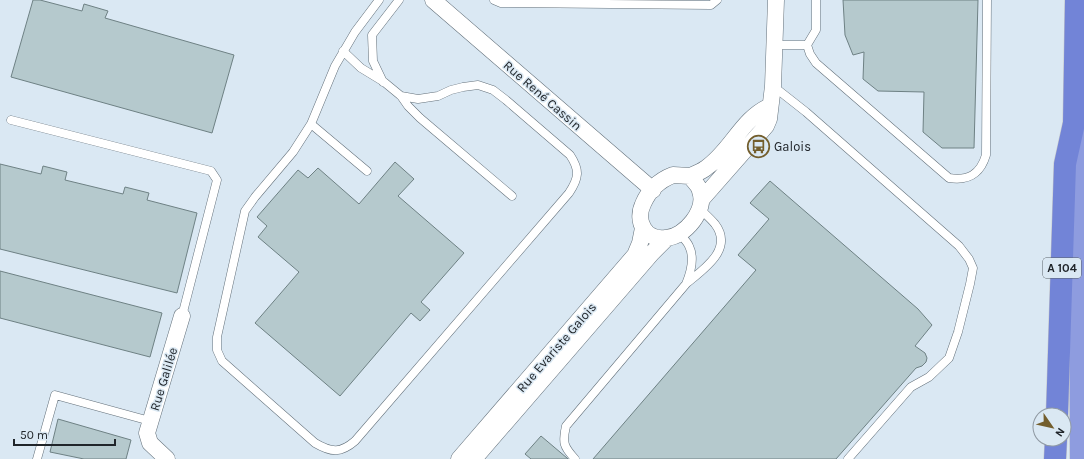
<svg xmlns="http://www.w3.org/2000/svg" width="1084" height="459" font-family="Karla,sans-serif">
<style>
.building{fill:#b5c9cd;stroke:#6e8184}
.lines{fill:none;stroke-linecap:round;stroke-linejoin:round}
.service-casing{stroke:#64717b;stroke-width:9}
.minor-casing{stroke:#64717b;stroke-width:17}
.trunk-casing{stroke:#c5c6c8;stroke-width:23}
.motorway-casing{stroke:#c5c6c8;stroke-width:23}
.service{stroke:#fff;stroke-width:8}
.minor{stroke:#fff;stroke-width:16}
.trunk{stroke:#8e9cdf;stroke-width:22}
.motorway{stroke:#7284d7;stroke-width:22}
.labels{text-anchor:middle;stroke-width:3;stroke-linejoin:round;paint-order:stroke}
.shield{fill:#dae8f3;stroke:#586066;stroke-width:1}
.shield-label{font-size:12px;font-weight:bold;fill:#20252a}
.street-label{font-size:13px;fill:#20252a;stroke:#dae8f3}
.poi-label{font-size:13px;fill:#20252a;stroke:#dae8f3;text-anchor:start}
</style>
<rect width="100%" height="100%" fill="#dae8f3"/>
<path class="building" d="M33,0H40L82,11L84,4L108,11L105,18L234,55L212,133L11,77Z
M843,0H978L974,148H942L923,132L924,92L878,91L863,79L864,52L853,55L845,35Z
M395,162L414,179L398,196L464,253L421,302L430,310L420,321L411,313L340,396L255,323L299,272L258,237L267,226L257,217L298,170L308,178L318,168L359,204Z
M0,164L41,174L43,166L67,172L65,180L123,194L125,187L149,193L147,200L197,213L177,293L0,249Z
M770,181L918,309L932,325L915,346L925,353L927,358L926,362L922,366L916,368L836,459H593L756,270L738,255L769,219L750,203Z
M0,271L162,313L150,357L0,318Z
M58,419L131,440L126,459H84L50,452Z
M541,436L567,458L568,459H531L525,454Z"/>
<g class="lines">
<defs>
<path id="service" d="M379,0L355,32L335,66L311,124L293,152L255,197L245,211L217,337V350L222,361L315,443C332,453 341,453 355,441L569,193C579,178 580,170 570,155L506,100L493,90L478,85L463,87L451,90L438,96L418,99L401,96
M494,0L501,3L711,5L717,0
M775,45H807L810,54L816,63L949,178C968,181 980,175 986,155L987,0
M807,45L816,30V0
M343,51L361,68L384,82L401,96L408,106L420,118L512,196
M383,82L373,61L372,35L399,0
M773,86L806,112L959,246L969,259L973,268L970,284L958,332L949,358L929,377L911,387L848,459
M11,120L211,171L217,180L182,316
M311,124L367,171
M687,283C704,269 734,249 715,224C710,218 704,213 699,208
M37,459L55,395L150,421
M575,459C564,447 562,443 566,426L686,284C691,272 695,258 689,246C687,241 682,237 679,233"/>
<path id="minor" d="M433,0L653,190
M673,175L690,176C693,181 699,185 700,191C707,210 685,237 666,238C645,241 635,221 643,204C649,190 660,180 673,175Z
M690,176C695,174 701,172 706,168C731,151 742,118 770,106
M702,199L766,126L769,119L773,86L776,0
M167,459L150,443L147,433L182,316
M459,459L635,255L640,243L643,228
M474,459L652,253L667,238"/>
<path id="trunk" d="M1074,124L1080,164L1081,459"/>
<path id="motorway" d="M1057,415L1065,164L1074,123L1076,0
M1055,459L1056,439"/>
</defs>
<use href="#service" class="service-casing"/>
<use href="#minor" class="minor-casing"/>
<use href="#trunk" class="trunk-casing"/>
<use href="#motorway" class="motorway-casing"/>
<use href="#service" class="service"/>
<use href="#minor" class="minor"/>
<use href="#trunk" class="trunk"/>
<use href="#motorway" class="motorway"/>
</g>
<defs>
<symbol id="bus-ring" viewBox="-11 -11 22 22"><circle r="9.5" fill="#dae8f3" stroke="#735e2d" stroke-width="1.5"/><path d="M-5-6H5V4H4V6H2V4H-2V6H-4V4H-5ZM-3.5-4V0h7V-4ZM-3.5 1.2v1.5H-2V1.2ZM2 1.2v1.5H3.5V1.2Z" fill="#735e2d"/></symbol>
</defs>
<g fill-rule="evenodd">
<use href="#bus-ring" x="746" y="134" width="25" height="25"/>
</g>
<g class="labels">
<rect class="shield" x="1043" y="258" width="38" height="20" rx="3"/>
<g class="shield-label">
<text x="1062" y="272">A 104</text>
</g>
<g class="street-label">
<text transform="translate(543 95) rotate(41)" y="5">Rue René Cassin</text>
<text transform="translate(556 347) rotate(-49)" y="5">Rue Evariste Galois</text>
<text transform="translate(163 379) rotate(-73)" y="5">Rue Galilée</text>
</g>
<g class="poi-label">
<text x="774" y="151">Galois</text>
</g>
</g>
<g transform="translate(1052 427) rotate(124)"><circle r="19" fill="#dae8f3" stroke="#909aa3"/>
<path d="M0-3L7 15L0 10L-7 15Z" fill="#735e2d"/>
<text y="-6" font-size="11" font-weight="bold" text-anchor="middle" fill="#20252a">N</text>
</g>
<path d="M14 439v6h101v-6" fill="none" stroke="#20252a" stroke-width="2"/>
<text x="20" y="439" font-size="12" fill="#20252a" stroke="#dae8f3" stroke-width="3" paint-order="stroke">50 m</text>
</svg>
